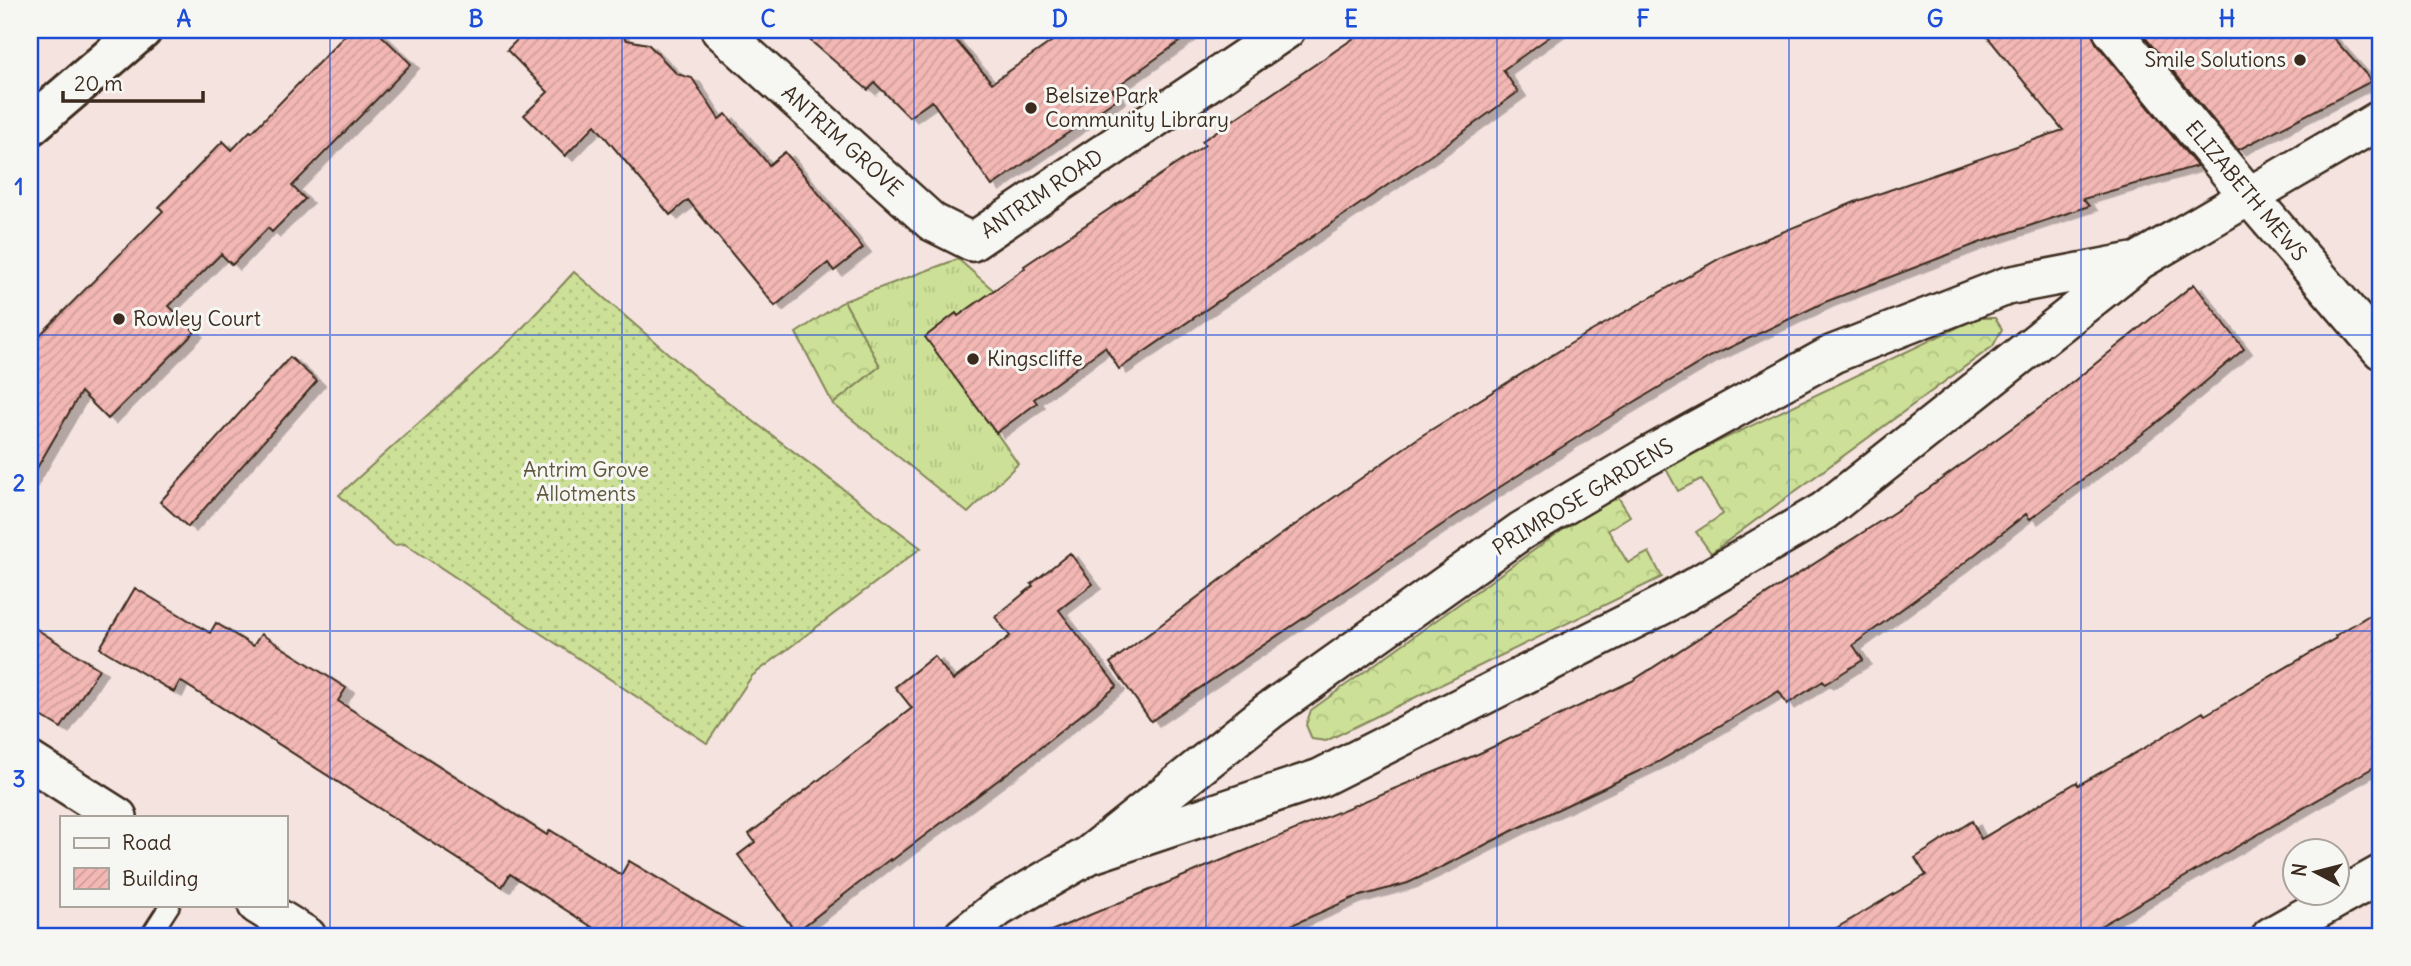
<svg xmlns="http://www.w3.org/2000/svg" width="2411" height="966" font-family="Delius,sans-serif">
<style>
.grass{fill:url(#grass-tufts);stroke:#84865a;stroke-width:2}
.forest{fill:url(#forest-crowns);stroke:#84865a;stroke-width:2}
.garden{fill:url(#garden-dots);stroke:#84865a;stroke-width:2}
.building{fill:url(#building-hatch);stroke:#3b2a1e;stroke-width:2;filter:url(#shadow)}
.lines{fill:none;stroke-linecap:round;stroke-linejoin:round}
.lane-casing{stroke:#3b2a1e;stroke-width:23}
.street-casing{stroke:#3b2a1e;stroke-width:42}
.primary-casing{stroke:#3b2a1e;stroke-width:44}
.lane{stroke:#f6f6f2;stroke-width:18}
.street{stroke:#f6f6f2;stroke-width:37}
.primary{stroke:#f6f6f2;stroke-width:38}
.grid{fill:none;stroke:#1d4ed8;stroke-width:2;stroke-opacity:0.55}
.poi-dot{fill:#3b2a1e;stroke:#f6f6f2;stroke-width:2.5}
.labels{text-anchor:middle;stroke-width:6;stroke-linejoin:round;paint-order:stroke}
.poi-label{font-size:21px;fill:#3b2a1e;stroke:#f6f6f2;text-anchor:start}
.street-label{font-size:21px;fill:#3b2a1e;stroke:#f6f6f2}
.park-label{font-size:21px;fill:#5f583c;stroke:#f6f6f2}
.neatline{fill:none;stroke:#1d4ed8;stroke-width:2.5}
.grid-label{font-size:23px;text-anchor:middle;font-weight:bold;fill:#1d4ed8}
</style>
<defs>
<pattern id="grass-tufts" width="24" height="20" patternUnits="userSpaceOnUse" patternTransform="scale(1.75)"><rect width="24" height="20" fill="#cce197"/><path d="M3 7l-1-3M5 7V3M7 7l1-3M15 17l-1-3M17 17v-4M19 17l1-3" fill="none" stroke="#b0c182"/></pattern>
<pattern id="forest-crowns" width="20" height="18" patternUnits="userSpaceOnUse" patternTransform="scale(1.75)"><rect width="20" height="18" fill="#cce197"/><path d="M2 6a3 3 0 1 1 6 0M12 15a3 3 0 1 1 6 0" fill="none" stroke="#b0c182"/></pattern>
<pattern id="garden-dots" width="8" height="8" patternUnits="userSpaceOnUse" patternTransform="scale(1.75)"><rect width="8" height="8" fill="#cce197"/><path d="M2 2h.1M6 6h.1" fill="none" stroke="#b0c182" stroke-width="1.8" stroke-linecap="round"/></pattern>
<pattern id="building-hatch" width="6" height="6" patternUnits="userSpaceOnUse" patternTransform="scale(1.75)"><rect width="6" height="6" fill="#f3b7b4"/><path d="M-1 1l2-2M0 6l6-6M5 7l2-2" fill="none" stroke="#d19e9a"/></pattern>
<filter id="shadow"><feDropShadow dx="8" dy="4.5" stdDeviation="0" flood-color="#0004"/></filter>
</defs>
<rect width="100%" height="100%" fill="#f5e3df"/>
<filter id="ink" filterUnits="userSpaceOnUse"><feTurbulence type="fractalNoise" baseFrequency=".0143" numOctaves="2"/><feDisplacementMap in="SourceGraphic" scale="14" xChannelSelector="R" yChannelSelector="G"/><feConvolveMatrix kernelMatrix="1 2 1 2 8 2 1 2 1" color-interpolation-filters="sRGB"/></filter>
<g filter="url(#ink)">
<path class="grass" d="M958,259L999,295L939,350L1018,464L968,513L833,404L880,366L844,301Z"/>
<path class="forest" d="M844,301L880,366L833,404L796,333Z
M1977,318H1995L2002,329L1993,346L1711,553L1696,532L1723,514L1701,479L1678,491L1665,467Z
M1615,492L1630,516L1608,530L1628,563L1649,552L1662,577L1326,741L1312,739L1306,725L1311,710Z"/>
<path class="garden" d="M574,272L699,380L921,548L752,676L707,743L405,544L394,545L339,495L514,337Z"/>
<path class="building" d="M350,30H376L411,64L292,186L305,199L272,232L268,228L232,265L221,254L169,306L195,332L108,419L81,392L30,480V345L163,211L159,207L223,141L232,150L250,131L252,132Z
M527,30H617L627,40L648,44L677,74L692,78L719,119L726,114L769,165L785,152L863,248L834,271L828,263L775,306L688,200L670,215L595,125L565,156L524,115L548,92L507,50Z
M798,30H947L992,83L1068,30H1196L1112,90L1118,98L992,186L932,101L909,117L875,83L868,90Z
M1366,30H1559L1503,70L1518,92L1430,156L1119,369L1105,347L1034,399L1037,403L996,433L925,337L956,313L958,316L1025,268L1024,266L1205,145L1202,141Z
M1982,30H2092L2096,43L2197,166L2083,199L2089,206L1984,241L1825,302L1710,357L1601,422L1461,512L1151,721L1110,663L1275,539L1421,436L1583,336L1724,256L1855,202L2063,130Z
M2139,30H2326L2372,81L2238,150Z
M2194,284L2244,349L2153,426L2067,491L2030,519L2026,514L1958,568L1853,645L1863,660L1825,684L1823,681L1787,704L1779,691L1658,762L1514,830L1444,866L1408,883L1353,898L1267,936H1039L1478,754L1632,681L1910,502L2053,398Z
M290,357L317,381L188,527L160,502Z
M1070,553L1093,584L1059,610L1117,686L1026,759L891,861L890,859L796,932L738,855L755,842L749,834L912,708L895,687L934,656L953,680L1010,636L995,617L1033,586L1031,584Z
M135,588L210,633L216,623L253,646L261,634L346,688L338,701L547,835L550,830L621,875L629,861L754,936H606L510,874L502,887L180,681L174,692L100,648Z
M2381,608V763L2083,936H1823L1926,875L1915,858L1972,821L1981,839L2077,782L2078,785L2146,747L2203,712L2205,715L2336,638L2335,636Z
M30,625L99,669L61,728L30,709Z"/>
<g class="lines">
<defs>
<path id="lane" d="M150,936L170,905"/>
<path id="street" d="M720,30L932,222L972,242L1286,30
M2112,30L2248,195L2381,350
M30,761L118,817
M1089,855L1320,778L1665,604L1824,511L2140,260L2381,119
M257,905L307,936
M963,936L998,908L1089,855L1269,711L1521,531L1643,459L1833,354L2007,286L2132,262
M2271,936L2381,874"/>
<path id="primary" d="M30,126L142,30"/>
</defs>
<use href="#lane" class="lane-casing"/>
<use href="#street" class="street-casing"/>
<use href="#primary" class="primary-casing"/>
<use href="#lane" class="lane"/>
<use href="#street" class="street"/>
<use href="#primary" class="primary"/>
</g>
</g>
<path class="grid" d="M330,30V936M622,30V936M914,30V936M1206,30V936M1497,30V936M1789,30V936M2081,30V936M30,335H2381M30,631H2381"/>
<g class="poi-dot">
<circle cx="2300" cy="60" r="7"/>
<circle cx="1031" cy="108" r="7"/>
<circle cx="119" cy="319" r="7"/>
<circle cx="973" cy="359" r="7"/>
</g>
<g class="labels">
<g class="poi-label">
<text x="2286" y="67" text-anchor="end">Smile Solutions</text>
<text x="1045" y="103">Belsize Park<tspan x="1045" dy="24">Community Library</tspan></text>
<text x="133" y="326">Rowley Court</text>
<text x="987" y="366">Kingscliffe</text>
</g>
<g class="street-label">
<text transform="translate(842 141) rotate(42)" y="7">ANTRIM GROVE</text>
<text transform="translate(2246 191) rotate(50)" y="7">ELIZABETH MEWS</text>
<text transform="translate(1042 194) rotate(-34)" y="7">ANTRIM ROAD</text>
<text transform="translate(1583 497) rotate(-31)" y="7">PRIMROSE GARDENS</text>
</g>
<g class="park-label">
<text x="586" y="477">Antrim Grove<tspan x="586" dy="24">Allotments</tspan></text>
</g>
</g>
<rect width="2411" height="966" fill="none" stroke="#f6f6f2" stroke-width="77"/>
<rect x="60" y="816" width="228" height="91" fill="#f6f6f2" stroke="#aba49d" stroke-width="2"/>
<rect x="74" y="838" width="35" height="10" fill="#f6f6f2" stroke="#aba49d" stroke-width="2"/>
<text x="122" y="850" font-size="21" fill="#3b2a1e">Road</text>
<rect x="74" y="868" width="35" height="21" fill="url(#building-hatch)" stroke="#aba49d" stroke-width="2"/>
<text x="122" y="886" font-size="21" fill="#3b2a1e">Building</text>
<g transform="translate(2316 872) rotate(277)"><circle r="33" fill="#f6f6f2" stroke="#aba49d" stroke-width="2"/>
<path d="M0-5L12 26L0 18L-12 26Z" fill="#3b2a1e"/>
<text y="-10" font-size="19" font-weight="bold" text-anchor="middle" fill="#3b2a1e">N</text>
</g>
<path d="M63 91v10h140v-10" fill="none" stroke="#3b2a1e" stroke-width="3.5"/>
<text x="74" y="91" font-size="21" fill="#3b2a1e" stroke="#f6f6f2" stroke-width="5" paint-order="stroke">20 m</text>
<rect x="38" y="38" width="2334" height="890" class="neatline"/>
<g class="grid-label">
<text x="184" y="27">A</text>
<text x="476" y="27">B</text>
<text x="768" y="27">C</text>
<text x="1060" y="27">D</text>
<text x="1351" y="27">E</text>
<text x="1643" y="27">F</text>
<text x="1935" y="27">G</text>
<text x="2227" y="27">H</text>
<text x="19" y="195">1</text>
<text x="19" y="491">2</text>
<text x="19" y="787">3</text>
</g>
</svg>
